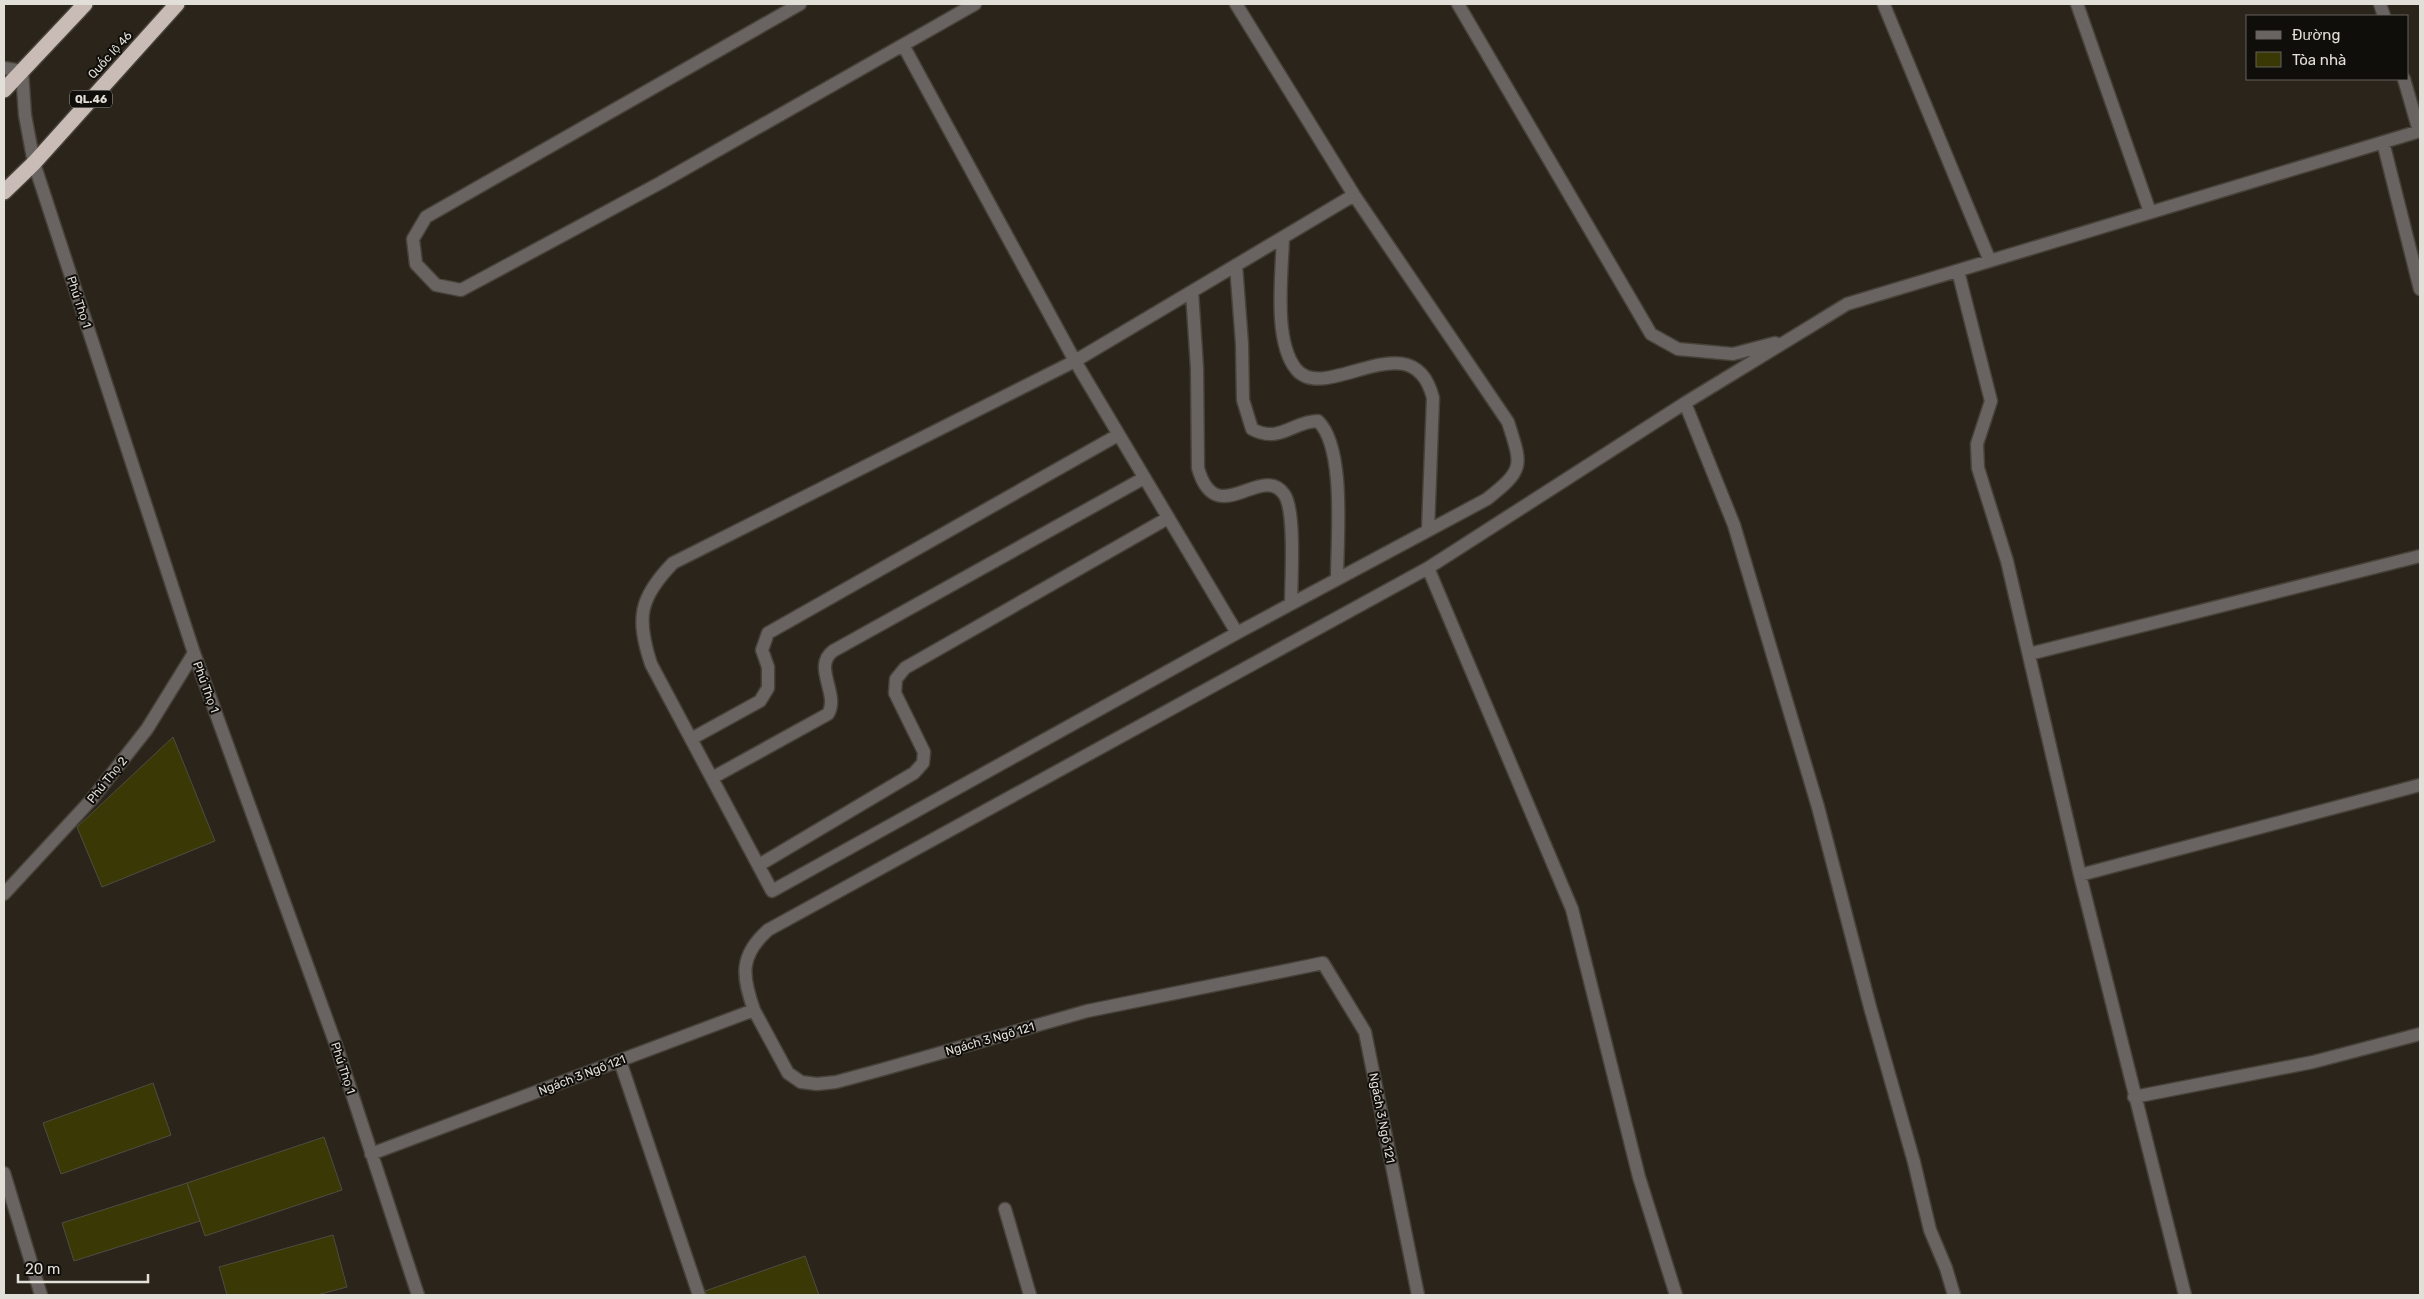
<svg xmlns="http://www.w3.org/2000/svg" width="2424" height="1299" font-family="Rubik,sans-serif">
<style>
.building{fill:#3a3805;stroke:#4d4d42}
.lines{fill:none;stroke-linecap:round;stroke-linejoin:round}
.minor-casing{stroke:#474239;stroke-width:15}
.highway-casing{stroke:#474239;stroke-width:18}
.minor{stroke:#696461;stroke-width:12}
.highway{stroke:#c9bbb5;stroke-width:15}
.labels{text-anchor:middle;stroke-width:4;stroke-linejoin:round;paint-order:stroke}
.shield{fill:#100e0a;stroke:#a3a09a;stroke-width:1}
.shield-label{font-size:11px;font-weight:bold;fill:#e2ded8}
.street-label{font-size:12px;fill:#e2ded8;stroke:#100e0a}
</style>
<rect width="100%" height="100%" fill="#2a241b"/>
<path class="building" d="M173,737L215,841L102,887L77,827Z
M153,1083L171,1135L61,1174L43,1123Z
M324,1137L342,1190L205,1236L187,1183Z
M187,1183L200,1221L74,1261L62,1223Z
M333,1235L347,1287L317,1295H227L219,1267Z
M805,1256L819,1295H707L705,1291Z"/>
<g class="lines">
<defs>
<path id="minor" d="M800,4L426,217L413,239L416,264L436,285L461,290L660,183L975,4
M1236,4L1354,195L1075,361L673,563C639,598 636,618 651,664L772,891L1237,633L1487,499C1525,469 1522,466 1508,422L1354,195
M1458,4L1651,334L1678,349L1733,354L1775,343
M2077,4L2150,212
M2380,4L2384,16
M1884,5L1990,261
M903,45L1075,361L1237,633
M4,68L22,71L25,115L34,163L194,653L336,1045L418,1295
M2404,79L2419,131
M2383,142L2420,289
M1283,237C1282,273 1273,341 1296,369C1325,406 1413,318 1433,398L1428,530
M1236,265L1242,344L1243,400L1252,429C1280,444 1293,421 1318,421C1346,448 1337,540 1337,579
M1958,271L1991,401L1977,444L1978,468L2007,561L2080,875L2185,1295
M1192,292L1197,368L1198,468C1216,532 1261,462 1284,494C1296,510 1291,582 1291,604
M1685,403L1734,525L1818,807L1870,1007L1914,1162L1930,1230L1946,1268L1954,1295
M1428,568L1572,909L1639,1177L1676,1295
M2029,654L2420,556
M691,739L760,701L768,688V667L762,650L768,633L1118,435
M712,778L828,714C840,694 812,667 833,651L1144,478
M759,865L914,773L923,763L924,752L895,693L896,679L905,668L1168,518
M2080,875L2420,785
M4,894L92,799L147,729L194,653
M754,1010C742,976 739,956 768,930L1428,568L1685,403L1847,304L2420,131
M620,1061L699,1295
M2134,1097L2313,1062L2420,1034
M371,1154L754,1010L788,1073L801,1082L817,1084L836,1082L884,1069L1087,1011L1323,963L1365,1032L1418,1295
M4,1173L41,1295
M1005,1209L1030,1295"/>
<path id="highway" d="M4,90L85,4
M4,192L34,163L177,4"/>
</defs>
<use href="#minor" class="minor-casing"/>
<use href="#highway" class="highway-casing"/>
<use href="#minor" class="minor"/>
<use href="#highway" class="highway"/>
</g>
<g class="labels">
<rect class="shield" x="70" y="90.5" width="42" height="17" rx="4"/>
<g class="shield-label">
<text x="91" y="103">QL.46</text>
</g>
<g class="street-label">
<text transform="translate(110 55) rotate(-48)" y="4">Quốc lộ 46</text>
<text transform="translate(79 302) rotate(72)" y="4">Phú Thọ 1</text>
<text transform="translate(206 687) rotate(70)" y="4">Phú Thọ 1</text>
<text transform="translate(107 780) rotate(-51)" y="4">Phú Thọ 2</text>
<text transform="translate(990 1039) rotate(-16)" y="4">Ngách 3 Ngõ 121</text>
<text transform="translate(343 1068) rotate(72)" y="4">Phú Thọ 1</text>
<text transform="translate(582 1075) rotate(-21)" y="4">Ngách 3 Ngõ 121</text>
<text transform="translate(1382 1118) rotate(79)" y="4">Ngách 3 Ngõ 121</text>
</g>
</g>
<rect width="2424" height="1299" fill="none" stroke="#e2ded8" stroke-width="10"/>
<rect x="2246" y="15" width="162" height="65" fill="#100e0a" stroke="#64615c"/>
<rect x="2256" y="31" width="25" height="8" fill="#696461" stroke="#64615c"/>
<text x="2292" y="40" font-size="15" fill="#e2ded8">Đường</text>
<rect x="2256" y="52" width="25" height="15" fill="#3a3805" stroke="#64615c"/>
<text x="2292" y="65" font-size="15" fill="#e2ded8">Tòa nhà</text>
<path d="M18 1274v8h130v-8" fill="none" stroke="#e2ded8" stroke-width="2.5"/>
<text x="25" y="1274" font-size="15" fill="#e2ded8" stroke="#100e0a" stroke-width="4" paint-order="stroke">20 m</text>
</svg>
